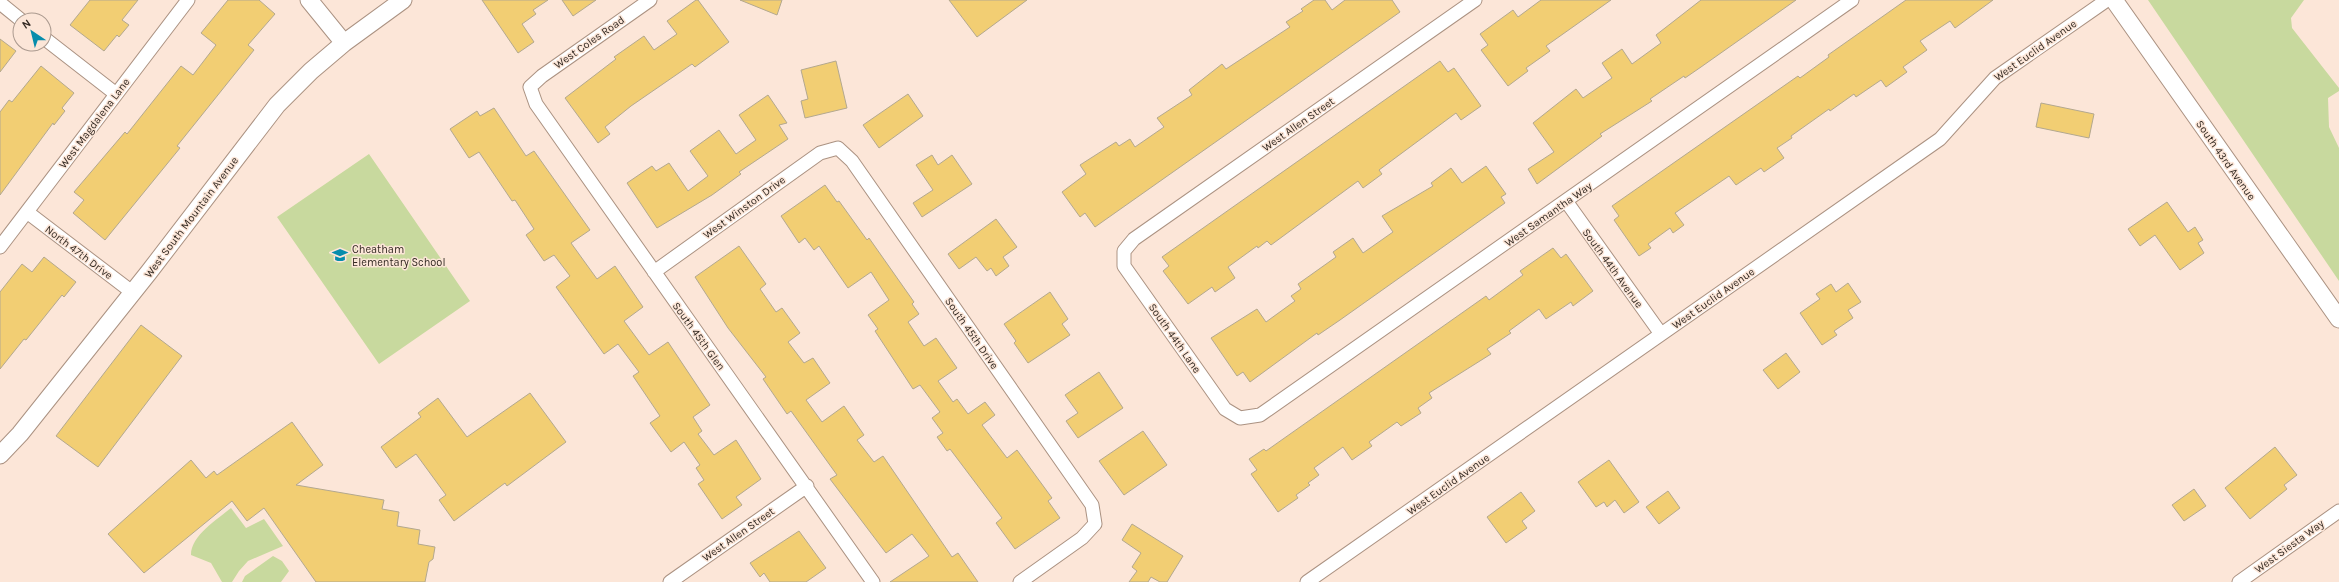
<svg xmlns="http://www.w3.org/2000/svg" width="2339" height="582" font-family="Karla,sans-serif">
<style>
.green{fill:#c8d99e}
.building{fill:#f2ce73;stroke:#b3a88f}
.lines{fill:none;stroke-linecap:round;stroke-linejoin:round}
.minor-casing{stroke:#ab9282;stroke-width:15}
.tertiary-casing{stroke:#ab9282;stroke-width:19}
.minor{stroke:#fff;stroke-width:13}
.tertiary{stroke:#fff;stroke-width:17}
.labels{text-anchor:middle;stroke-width:3;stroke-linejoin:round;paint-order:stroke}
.street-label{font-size:11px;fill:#322922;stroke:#fce6d8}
.poi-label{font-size:11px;fill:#322922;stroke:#fce6d8;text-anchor:start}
</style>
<rect width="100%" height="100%" fill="#fce6d8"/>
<path class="green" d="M2148,0H2304L2291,18L2292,28L2339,88V91L2328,98L2329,127L2339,148V281Z
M369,154L470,301L379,364L277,217Z
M231,508L246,528L264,519L283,546L248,561L239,571L232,582H222L211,563L191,555C191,535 218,519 231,508Z
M273,556L282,561L289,571L281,582H242L245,576Z"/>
<path class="building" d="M90,0H138L122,20L129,25L119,37L117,35L104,51L70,25Z
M228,0H259L275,14L248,45L254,50L177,146L180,148L105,240L73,213L84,200L74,192L125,132L127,134L181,66L193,75L216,45L201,33Z
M482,0H548L533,10L536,14L522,24L534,42L518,53Z
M562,0H596L573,16Z
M696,0H698L729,42L695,67L692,64L631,106L605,127L610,134L598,143L565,98L616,59L614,57L644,36L654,50L677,34L667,21Z
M740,0H782L777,15Z
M949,0H1027L977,37Z
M1314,0H1325L1332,10L1345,0H1392L1400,12L1095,227L1085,213L1080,217L1062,192L1086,174L1080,165L1116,142L1119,146L1130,139L1135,147L1164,127L1157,118L1192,95L1189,90L1222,64L1226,69L1290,27L1286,22L1303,11L1301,9Z
M1541,0H1611L1546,46L1550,51L1526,68L1528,71L1508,86L1481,50L1488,45L1480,34L1513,10L1518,17Z
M1701,0H1796L1701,67L1685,78L1684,76L1650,99L1652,101L1600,134L1602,136L1537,184L1528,169L1554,152L1533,123L1576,89L1583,98L1612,78L1602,63L1622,49L1632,64L1661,43L1656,35Z
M1906,0H1993L1955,28L1950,21L1920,41L1927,50L1903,67L1907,72L1886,87L1881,80L1856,97L1854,94L1830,111L1829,109L1791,136L1792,138L1777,148L1784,158L1764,172L1761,168L1736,185L1729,176L1675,213L1684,225L1673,233L1670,228L1648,244L1651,248L1639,256L1614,220L1619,216L1612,206L1798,76L1800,78L1829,57L1828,55Z
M0,39L16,51L0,72Z
M836,61L847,108L805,118L801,101L808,99L801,70Z
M1440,61L1448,72L1454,68L1481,106L1461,120L1456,113L1379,170L1382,174L1363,188L1358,181L1271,245L1267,241L1258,248L1257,246L1228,267L1235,278L1215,292L1212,287L1188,304L1163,271L1169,266L1162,257Z
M41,66L74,93L62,108L65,111L54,125L53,123L0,195V112L9,100L12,102Z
M908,94L923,116L879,148L863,125Z
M768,95L787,123L779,125L788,139L739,172L741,174L712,195L657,228L627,183L652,166L656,171L669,163L688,191L708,176L690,151L719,130L736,154L756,140L739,115Z
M2041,103L2094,114L2089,138L2036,127Z
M494,108L526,156L534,151L590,230L571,243L597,279L615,266L643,307L624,321L649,355L668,342L710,405L693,417L702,431L698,434L714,455L736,440L761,479L736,497L742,505L722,519L698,484L704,480L696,468L700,465L684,442L671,452L650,423L660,416L633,376L639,372L618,344L604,354L556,287L570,276L554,255L544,261L526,235L534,229L515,200L512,201L479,152L469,158L450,129L477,111L480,116Z
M932,155L938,165L952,155L972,184L922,217L913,203L933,190L916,165Z
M1486,166L1506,194L1501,197L1505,203L1340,320L1318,335L1317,333L1250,382L1243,372L1237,376L1211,338L1257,309L1266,322L1295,301L1291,296L1301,289L1298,284L1336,257L1333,252L1353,238L1363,253L1393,232L1382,216L1433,186L1431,183L1451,168L1462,183Z
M825,185L837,202L839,201L867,240L869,238L914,302L912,304L919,314L908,322L924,346L936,338L957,368L938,381L953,402L957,399L968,414L985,402L995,415L982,425L1007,458L1017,450L1052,498L1048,501L1060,518L1015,549L996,523L1002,518L950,449L947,451L937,437L943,433L932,418L940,412L920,385L913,389L875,331L878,329L868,315L889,300L871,272L848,288L819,246L814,250L805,238L799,243L781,216Z
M2167,202L2188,232L2195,227L2203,240L2198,243L2204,253L2180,270L2155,235L2140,246L2128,229Z
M996,219L1017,247L1003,257L1009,266L996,276L991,268L987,271L976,257L959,269L948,254Z
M739,246L766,284L760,289L776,312L782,308L800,333L788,342L804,363L813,358L830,383L806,400L822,422L844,406L864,435L857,440L874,462L883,456L952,557L958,553L978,582H890L929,556L912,534L886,553L830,479L837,475L791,411L787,414L763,379L766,377L728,328L695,277Z
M1553,248L1561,258L1566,254L1593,291L1573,306L1571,302L1546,319L1539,309L1509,331L1511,333L1487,349L1491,354L1429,393L1432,398L1418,408L1421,413L1401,426L1397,422L1369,442L1372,446L1352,460L1343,447L1314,468L1319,475L1308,483L1310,485L1296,495L1298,498L1278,512L1251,474L1257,470L1249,459L1264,449L1266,451L1486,296L1489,300L1523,275L1520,271Z
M44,257L76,282L64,297L62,295L26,340L24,339L0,369V292L22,264L32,272Z
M1848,283L1861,302L1848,310L1853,318L1834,331L1837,335L1822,345L1800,313L1820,299L1816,294L1831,284L1836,292Z
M1050,292L1068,319L1062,324L1070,335L1028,363L1014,343L1016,341L1004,324Z
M141,325L182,356L98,467L56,436Z
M1786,353L1800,372L1778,389L1763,370Z
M1099,372L1123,408L1078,438L1066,421L1078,413L1065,395Z
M530,393L566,442L507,486L505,483L454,521L439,500L446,495L416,454L396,468L381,447L421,417L418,413L438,398L467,437Z
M292,422L323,465L296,485L384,500L382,509L399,512L397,526L420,530L418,544L435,547L433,559L429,562L425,582H316L264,508L247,521L232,501L144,573L108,534L191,460L206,478L214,471L217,475Z
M1143,431L1167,465L1124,495L1099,461Z
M2275,447L2297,475L2284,485L2287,489L2250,519L2225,488Z
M1609,460L1639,502L1624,513L1615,500L1607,507L1604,502L1596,507L1578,482Z
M2194,489L2206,506L2184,521L2172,505Z
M1668,491L1680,508L1659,524L1646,507Z
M1521,492L1535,511L1522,521L1527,528L1506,543L1487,517Z
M1132,524L1183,556L1167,582H1160L1151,577L1148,582H1129L1137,571L1132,567L1141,553L1122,540Z
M799,531L826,568L806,582H770L764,573L760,577L750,563Z"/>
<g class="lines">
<defs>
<path id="minor" d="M650,0L542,76L530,87L536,104L873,582
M1475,0L1134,239L1124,251V266L1225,409L1240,418L1260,415L1852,0
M0,3L21,20
M44,38L116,94
M1566,201L1661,334
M27,212L132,292
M0,247L188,0
M654,272L820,153L838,148L852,161L1092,505L1095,524L1082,538L1020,582
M670,582L807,486
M1307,582L1940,139L1995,78L2107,0
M2239,582L2339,511"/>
<path id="tertiary" d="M309,0L344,43
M2114,0L2339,319
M0,455L20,434L149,272L277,105L311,71L344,43L403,0"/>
</defs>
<use href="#minor" class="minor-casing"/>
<use href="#tertiary" class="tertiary-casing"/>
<use href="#minor" class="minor"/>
<use href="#tertiary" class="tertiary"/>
</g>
<defs>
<symbol id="school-bare" viewBox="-9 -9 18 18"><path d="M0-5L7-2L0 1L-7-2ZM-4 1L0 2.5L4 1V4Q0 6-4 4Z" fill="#068dac" stroke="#fce6d8" stroke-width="2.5" paint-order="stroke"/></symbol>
</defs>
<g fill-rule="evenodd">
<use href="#school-bare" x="329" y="244" width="22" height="22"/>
</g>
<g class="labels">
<g class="street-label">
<text transform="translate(589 42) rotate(-35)" y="4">West Coles Road</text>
<text transform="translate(2035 50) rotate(-35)" y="4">West Euclid Avenue</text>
<text transform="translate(94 123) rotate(-53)" y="4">West Magdalena Lane</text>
<text transform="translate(1298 124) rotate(-35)" y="4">West Allen Street</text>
<text transform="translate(2226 160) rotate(55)" y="4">South 43rd Avenue</text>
<text transform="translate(744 207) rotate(-36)" y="4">West Winston Drive</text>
<text transform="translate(1548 214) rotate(-35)" y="4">West Samantha Way</text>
<text transform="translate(191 217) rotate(-53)" y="4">West South Mountain Avenue</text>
<text transform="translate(79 252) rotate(37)" y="4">North 47th Drive</text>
<text transform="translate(1613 268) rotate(54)" y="4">South 44th Avenue</text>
<text transform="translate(1713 298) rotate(-35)" y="4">West Euclid Avenue</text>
<text transform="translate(972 333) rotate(55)" y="4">South 45th Drive</text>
<text transform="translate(699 336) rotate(54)" y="4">South 45th Glen</text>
<text transform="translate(1175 338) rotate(55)" y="4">South 44th Lane</text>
<text transform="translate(1448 484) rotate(-35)" y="4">West Euclid Avenue</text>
<text transform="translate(738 534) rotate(-35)" y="4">West Allen Street</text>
<text transform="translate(2289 546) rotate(-36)" y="4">West Siesta Way</text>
</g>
<g class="poi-label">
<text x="352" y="253">Cheatham<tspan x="352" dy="13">Elementary School</tspan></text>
</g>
</g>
<g transform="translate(32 32) rotate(325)"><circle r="19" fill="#fce6d8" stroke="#ab9a8f"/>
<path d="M0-3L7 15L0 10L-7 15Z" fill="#068dac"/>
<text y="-6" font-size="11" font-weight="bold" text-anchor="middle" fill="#322922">N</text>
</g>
</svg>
